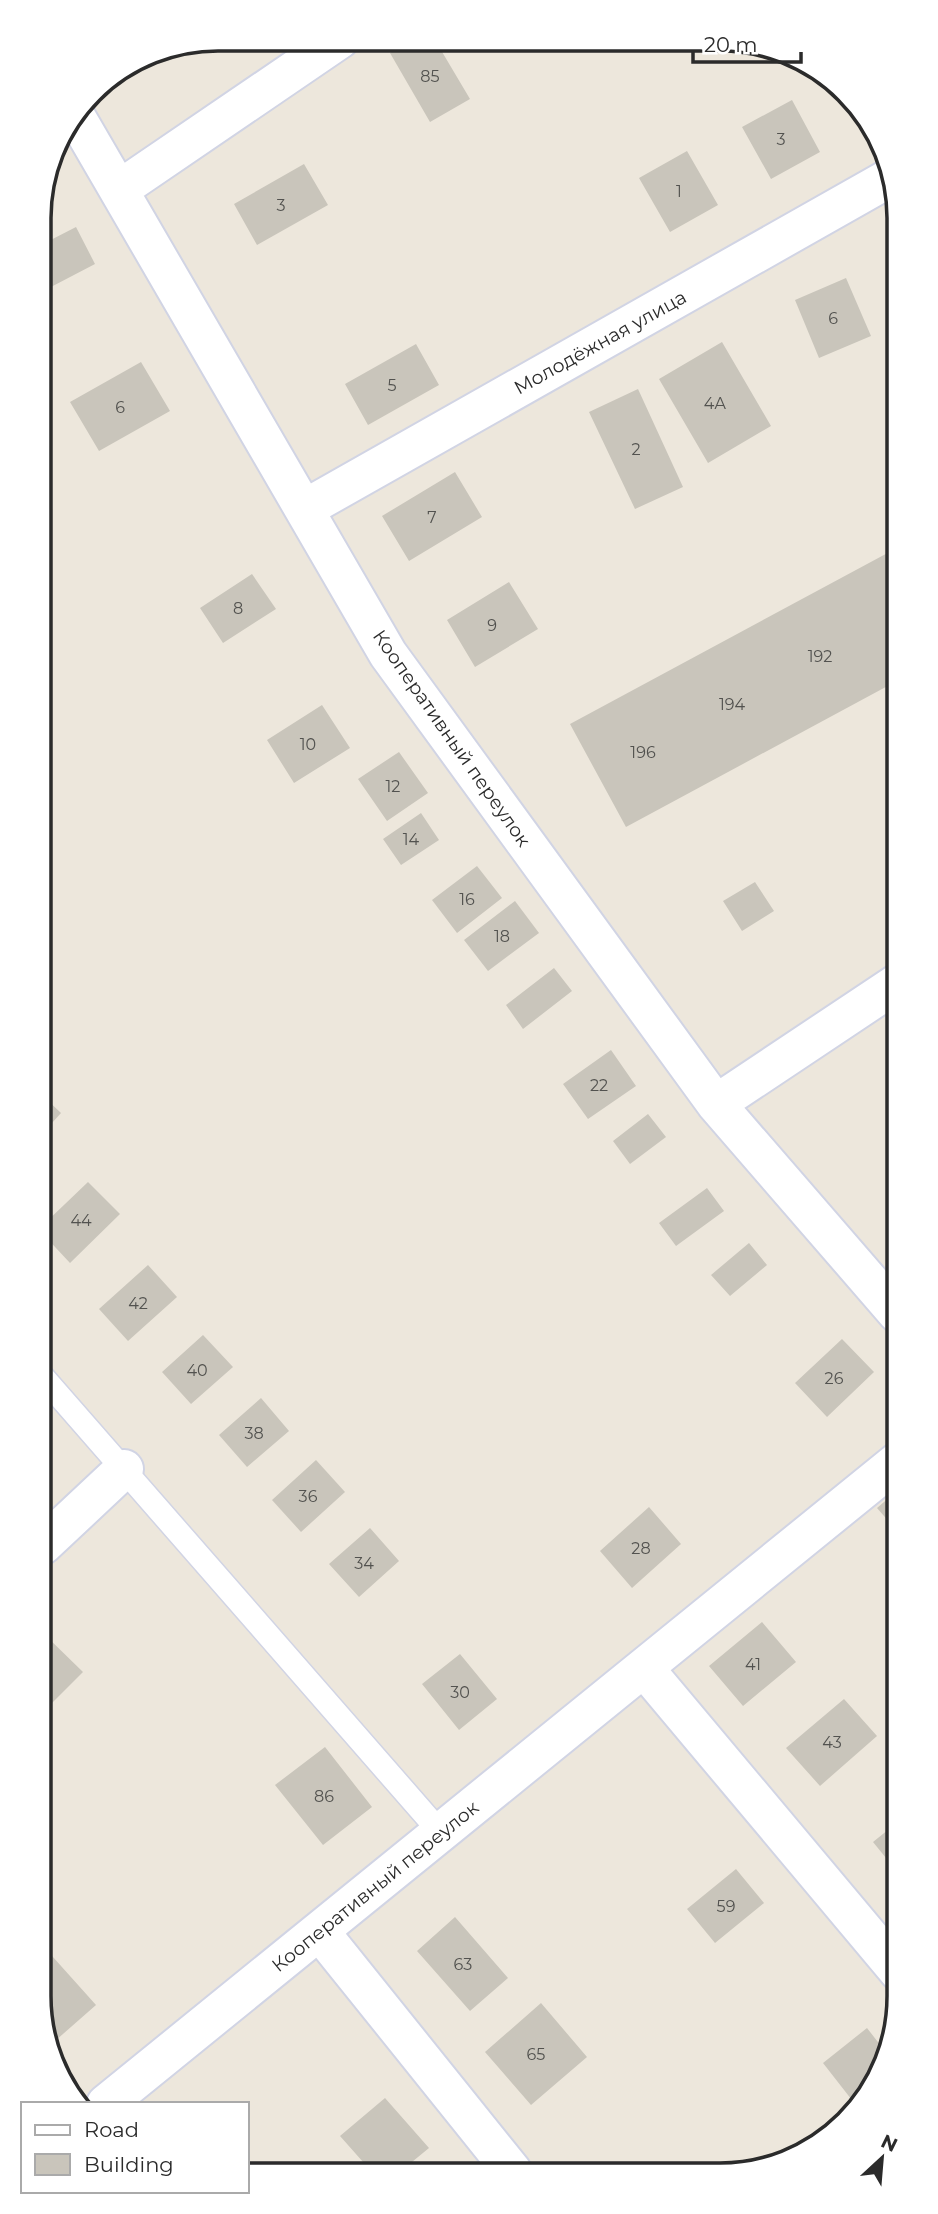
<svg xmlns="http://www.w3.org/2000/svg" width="938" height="2214" font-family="Montserrat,sans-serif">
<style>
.building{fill:#c9c5bb}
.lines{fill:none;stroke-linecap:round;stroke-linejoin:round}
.lane-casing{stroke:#d1d4e4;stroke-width:26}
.street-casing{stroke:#d1d4e4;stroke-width:42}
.lane{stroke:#fff;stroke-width:23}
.street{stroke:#fff;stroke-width:38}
.labels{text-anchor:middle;stroke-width:6;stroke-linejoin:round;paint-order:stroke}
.number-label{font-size:16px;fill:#52524f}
.street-label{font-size:19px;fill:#2b2b2b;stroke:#fff}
.rim{fill:none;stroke:#2b2b2b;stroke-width:3.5}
</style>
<rect width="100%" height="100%" fill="#ede7dc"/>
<path class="building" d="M413,40H435L470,99L430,122L390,53Z
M172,48L148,64L143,56L150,52Z
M792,100L820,152L771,179L742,127Z
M687,151L718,205L670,232L639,178Z
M304,164L328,205L257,245L234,204Z
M76,227L95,264L49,288L39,269V246Z
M846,278L871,336L819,358L795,300Z
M722,342L771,426L708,463L659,379Z
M416,344L439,385L368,425L345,384Z
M141,362L170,411L99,451L70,402Z
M638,389L683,487L635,509L589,412Z
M455,472L482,517L409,561L382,516Z
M895,549V682L626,827L570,724Z
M252,574L276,609L223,643L200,608Z
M509,582L538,629L475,667L447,620Z
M322,705L350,748L294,783L267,740Z
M399,752L428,793L387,821L358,779Z
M421,813L439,840L401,865L383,839Z
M477,866L502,898L457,933L432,900Z
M755,882L774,911L742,931L723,901Z
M515,901L539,933L488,971L464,940Z
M554,968L572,991L523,1029L506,1005Z
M611,1050L636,1086L588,1119L563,1084Z
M42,1095L61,1113L42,1134Z
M648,1114L666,1137L630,1164L613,1141Z
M88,1182L120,1214L70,1263L42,1233V1226Z
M707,1188L724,1211L676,1246L659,1223Z
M749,1243L767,1265L730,1296L711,1275Z
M148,1265L177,1297L128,1341L99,1309Z
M203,1335L233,1367L191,1404L162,1372Z
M842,1339L874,1372L827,1417L795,1383Z
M261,1398L289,1431L247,1467L219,1435Z
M316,1460L345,1492L301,1532L272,1500Z
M898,1490V1532L877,1508Z
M649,1507L681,1544L632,1588L600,1551Z
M370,1528L399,1561L359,1597L329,1564Z
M762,1622L796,1662L743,1706L709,1666Z
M43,1633L83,1672L44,1711Z
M460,1654L497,1699L459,1730L422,1684Z
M844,1699L877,1736L820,1786L786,1748Z
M325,1747L372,1807L323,1845L275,1785Z
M899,1821V1874L873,1842Z
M736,1869L764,1903L715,1943L687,1909Z
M455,1917L508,1978L470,2011L417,1951Z
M44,1947L96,2005L55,2041L44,2029Z
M541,2003L587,2057L531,2105L485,2052Z
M867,2028L888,2055L868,2093L855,2104L823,2063Z
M385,2098L429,2148L401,2171H371L340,2136Z"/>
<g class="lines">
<defs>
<path id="lane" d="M42,1376L441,1833"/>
<path id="street" d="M75,115L388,654L716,1104L897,1313
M120,189L340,39
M306,508L893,176
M716,1104L896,984
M43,1545L124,1469
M644,1668L899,1972
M320,1932L512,2171
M106,2104L897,1462"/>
</defs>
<use href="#lane" class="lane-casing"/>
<use href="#street" class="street-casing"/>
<use href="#lane" class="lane"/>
<use href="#street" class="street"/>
</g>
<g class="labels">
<g class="number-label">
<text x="430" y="82">85</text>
<text x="781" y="145">3</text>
<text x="679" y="197">1</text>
<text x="281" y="211">3</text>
<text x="833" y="324">6</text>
<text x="392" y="391">5</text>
<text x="715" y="409">4А</text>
<text x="120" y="413">6</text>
<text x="636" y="455">2</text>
<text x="432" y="523">7</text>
<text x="238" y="614">8</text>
<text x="492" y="631">9</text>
<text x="820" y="662">192</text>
<text x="732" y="710">194</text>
<text x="308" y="750">10</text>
<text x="643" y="758">196</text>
<text x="393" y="792">12</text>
<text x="411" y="845">14</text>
<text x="467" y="905">16</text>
<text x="502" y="942">18</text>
<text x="599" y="1091">22</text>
<text x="81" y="1226">44</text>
<text x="138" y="1309">42</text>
<text x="197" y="1376">40</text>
<text x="834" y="1384">26</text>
<text x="254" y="1439">38</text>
<text x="308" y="1502">36</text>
<text x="641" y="1554">28</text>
<text x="364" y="1569">34</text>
<text x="753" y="1670">41</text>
<text x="460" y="1698">30</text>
<text x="832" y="1748">43</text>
<text x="324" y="1802">86</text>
<text x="726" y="1912">59</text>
<text x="463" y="1970">63</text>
<text x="536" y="2060">65</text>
</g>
<g class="street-label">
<text transform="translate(600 342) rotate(-29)" y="7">Молодёжная улица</text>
<text transform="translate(452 738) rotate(55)" y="7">Кооперативный переулок</text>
<text transform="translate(375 1886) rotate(-39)" y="7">Кооперативный переулок</text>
</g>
</g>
<path d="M0 0H938V2214H0ZM218 51H720A167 167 0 0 1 887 218V1996A167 167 0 0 1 720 2163H218A167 167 0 0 1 51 1996V218A167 167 0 0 1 218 51Z" fill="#fff" fill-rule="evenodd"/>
<path class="rim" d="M218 51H720A167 167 0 0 1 887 218V1996A167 167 0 0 1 720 2163H218A167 167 0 0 1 51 1996V218A167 167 0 0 1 218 51Z"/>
<rect x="21" y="2102" width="228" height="91" fill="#ffffff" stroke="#aaaaaa" stroke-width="2"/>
<rect x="35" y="2125" width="35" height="10" fill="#ffffff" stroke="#aaaaaa" stroke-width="2"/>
<text x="84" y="2137" font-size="21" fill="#2b2b2b">Road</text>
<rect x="35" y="2154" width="35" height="21" fill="#c9c5bb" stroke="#aaaaaa" stroke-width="2"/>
<text x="84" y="2172" font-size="21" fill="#2b2b2b">Building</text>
<g transform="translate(882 2158) rotate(26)" stroke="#ffffff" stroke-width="5" paint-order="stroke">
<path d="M0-5L12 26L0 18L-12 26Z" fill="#2b2b2b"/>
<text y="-10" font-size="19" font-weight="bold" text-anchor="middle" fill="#2b2b2b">N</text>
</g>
<path d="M693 52v10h108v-10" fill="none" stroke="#2b2b2b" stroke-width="3.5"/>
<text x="704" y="52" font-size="21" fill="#2b2b2b" stroke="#ffffff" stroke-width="5" paint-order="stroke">20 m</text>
</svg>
